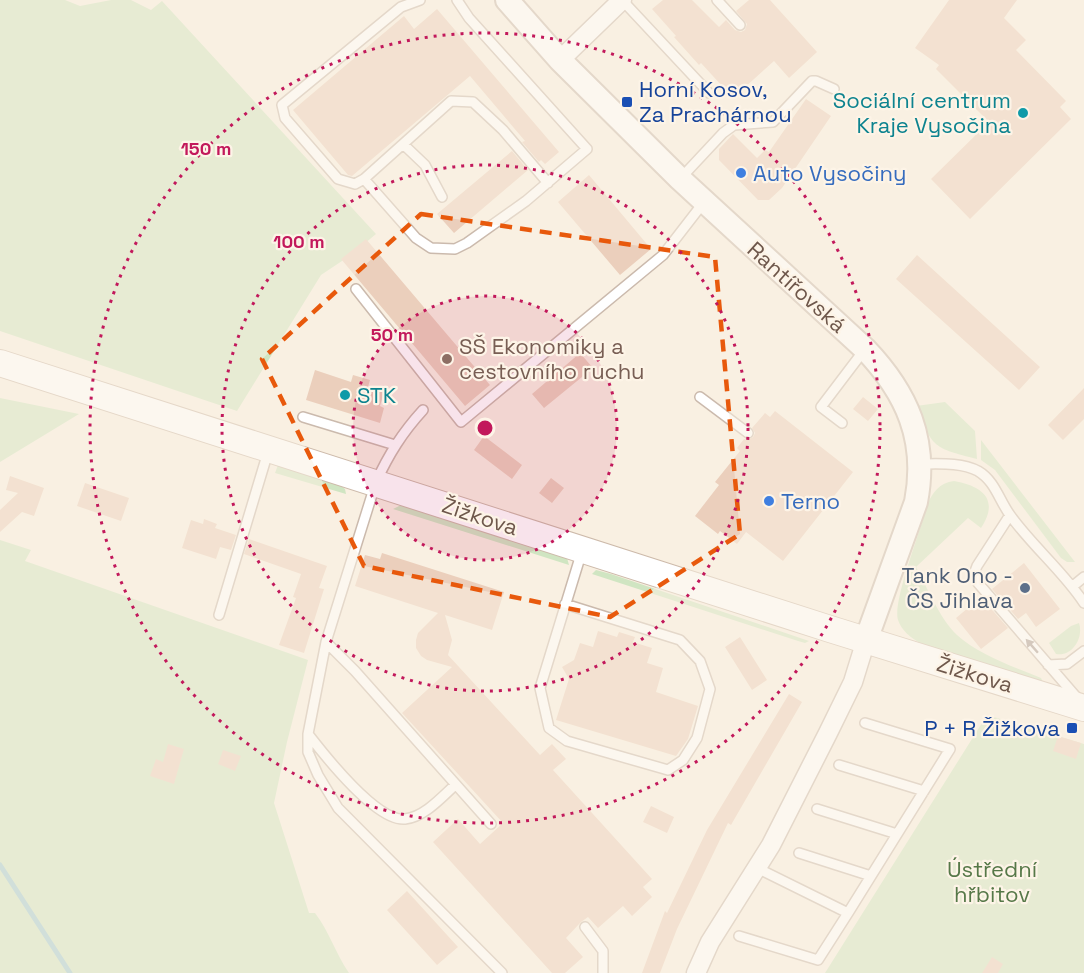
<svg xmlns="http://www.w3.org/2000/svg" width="1084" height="973" font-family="'Space Grotesk',sans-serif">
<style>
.green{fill:#d0e5c2}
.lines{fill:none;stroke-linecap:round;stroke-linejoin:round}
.stream{stroke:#a0c9d1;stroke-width:5}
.building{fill:#ebcfbc}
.service-casing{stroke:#cbbaad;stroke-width:12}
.minor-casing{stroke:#cbbaad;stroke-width:21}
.tertiary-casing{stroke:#cbbaad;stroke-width:26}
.secondary-casing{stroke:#cdbaaa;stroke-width:28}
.service{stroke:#fff;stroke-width:9}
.minor{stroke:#fff;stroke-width:18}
.tertiary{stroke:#fff;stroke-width:22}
.secondary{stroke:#fff;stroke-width:26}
.oneway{fill:#a89a93}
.marked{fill:none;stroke:#e8590c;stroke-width:4.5;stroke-dasharray:12 8;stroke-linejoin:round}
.ring{fill:none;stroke:#c2185b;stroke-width:3;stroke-dasharray:3 6}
.transit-dot{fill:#1a4fb4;stroke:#fdf4e7;stroke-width:2}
.culture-dot{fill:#0f9aa8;stroke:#fdf4e7;stroke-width:2}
.shop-dot{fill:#3f7fe0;stroke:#fdf4e7;stroke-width:2}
.education-dot{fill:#8d6e63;stroke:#fdf4e7;stroke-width:2}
.service-dot{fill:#5c6f8a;stroke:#fdf4e7;stroke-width:2}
.labels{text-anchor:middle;stroke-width:4.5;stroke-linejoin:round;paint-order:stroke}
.transit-label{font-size:22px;fill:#164399;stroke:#fdf4e7;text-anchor:start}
.culture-label{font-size:22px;fill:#0d838f;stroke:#fdf4e7;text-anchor:end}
.shop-label{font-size:22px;fill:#366cbe;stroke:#fdf4e7;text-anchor:start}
.street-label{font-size:22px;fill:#6e574b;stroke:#fdf4e7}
.education-label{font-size:22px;fill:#785e54;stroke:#fdf4e7;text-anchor:start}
.service-label{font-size:22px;fill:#4e5e75;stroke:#fdf4e7;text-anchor:end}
.park-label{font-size:22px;fill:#567848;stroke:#fdf4e7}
.centre{fill:#c2185b;stroke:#fdf4e7;stroke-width:3}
.ring-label{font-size:18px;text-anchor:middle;font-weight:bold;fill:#c2185b;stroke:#fdf4e7;stroke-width:4.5;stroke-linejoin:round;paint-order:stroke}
</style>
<rect width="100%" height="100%" fill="#f9f0e2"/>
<path class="green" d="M0,0H65L80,6L111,0H131L151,10L162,1L376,234L351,255L321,275L237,411L0,331Z
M0,398L79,414L0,462Z
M945,402L975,431L977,459C934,448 932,448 916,406Z
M981,440L1075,562H1067L1061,558L995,470L981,460Z
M278,465L340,485L345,489L346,494L275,473Z
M954,481C982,486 1000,499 981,528L968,518L916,567C927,587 940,619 957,635C979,655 1014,667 1041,678L1043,682L920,643C910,637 902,631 898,620C892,602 922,528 927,505C933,492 939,483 954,481Z
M403,504L567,558L569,565L393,509Z
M0,540L31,550L25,561L308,660L287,742L274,803L309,913H315C329,931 336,954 349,973H0Z
M596,570L611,574L809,641L805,643L798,641L592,574Z
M1079,623C1084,638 1072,657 1056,654L1049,643L1071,626Z
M987,715L1084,744V973H825Z"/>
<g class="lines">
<path class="stream" d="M0,865L70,973"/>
</g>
<path class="building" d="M663,0H692L719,27L726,20L735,30L741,32L745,30L747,24L736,11L749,0H770L817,52L789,78L774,61L733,98L701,63L699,65L674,37L676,36L652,9Z
M949,0H1017L1004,18L1026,40L1016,50L1066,101L1060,107L1071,119L970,219L931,179L989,122L936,69L939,65L915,48Z
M437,9L559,152L545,164L541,160L539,162L522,142L525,141L470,76L352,176L348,175L293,110L404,16L414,29Z
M806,99L831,116L782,188L769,200H758L719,160V149L733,134L757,158L765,150L769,152Z
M512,151L528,170L454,233L437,214Z
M589,175L651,249L620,275L558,202Z
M366,239L490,385L465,406L341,259Z
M917,255L1040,367L1019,390L896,279Z
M580,353L593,368L544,408L532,394Z
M315,370L351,382L353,375L370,380L368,387L384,392L380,406L384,408L380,423L306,400Z
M1084,388V419L1063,440L1048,425Z
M863,397L878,409L868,421L853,409Z
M775,411L853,472L783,561L746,532L737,544L720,531L718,534L695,516L719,485L715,482L740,451L737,448L744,439L748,440L753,437L755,433L752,428L765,413L770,417Z
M484,436L522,465L512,479L474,450Z
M10,476L44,488L34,516L22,512L0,532V510L18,493L6,490Z
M551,478L564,488L552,503L539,493Z
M85,483L129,498L121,521L77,506Z
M204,519L217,524L215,528L236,535L231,550L220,547L216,559L182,548L191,520L203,524Z
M249,539L327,566L319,588L324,589L304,653L279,645L296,598L293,597L301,574L244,554Z
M382,553L504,592L492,630L445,615L452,640L448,655L540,755L552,744L566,759L553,770L652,879L643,887L652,897L632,916L623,906L598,928L588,917L581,922L566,938L583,957L565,973H552L433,842L458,819L480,844L503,823L402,713L452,667L427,660L421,656L416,648V640L418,633L438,613L355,586L365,555L380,559Z
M1024,563L1060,609L1036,627L1026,613L1018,619L992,589Z
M981,597L1008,628L981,649L956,618Z
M598,631L617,637L619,632L635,637L633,642L652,648L647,663L663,668L656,692L698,706L688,739L676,756L556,720L569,679L562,667L574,660L580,643L593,647Z
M740,637L767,680L752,690L725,647Z
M789,694L802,702L731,825L728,823L677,929L660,973H642L665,911L667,913L707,830Z
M1058,736L1081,743L1076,759L1053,751Z
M168,744L184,749L174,784L150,776L156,759L163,762Z
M223,750L241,756L235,771L218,764Z
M651,806L674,817L667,833L643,822Z
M407,891L458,947L437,965L387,910Z
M992,957L1003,964L998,973H982Z"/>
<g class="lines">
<defs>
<path id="service" d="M420,0L401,7L282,105L285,118L338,179L355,184L364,179L451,101L473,102L503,130L548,183
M622,0L709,93
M717,0L740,25
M403,144L425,165L442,197
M364,179L416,238L431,248L455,249L467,243L526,201L587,149L469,18L457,0
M680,179L723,133L734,125L773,122L812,81H816L834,89
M356,289L461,422L663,255L704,202
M700,397L748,433
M423,410C402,433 389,454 376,482L326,642L308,734V752L318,775L338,808L502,973
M303,417L395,445
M842,423L821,407L865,349
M919,464C938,464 961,462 978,471C995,481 999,500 1010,515C1032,546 1063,571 1084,603
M1010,515L977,566L974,574L978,583L1078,699
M1073,586L1084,577
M565,604L680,640L700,661L710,689L697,738L683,760L668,770L567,741L549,728L540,688L582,551
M219,615L268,452
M326,642L355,671L491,824
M1048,665L1067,664L1084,651
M308,734C325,756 377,822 405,819C424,817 441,798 455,785
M839,765L924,791
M817,809L897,834
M799,853L871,876
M848,913L950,749L865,723
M585,927L603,951V973
M739,936L818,960L848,913L757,868"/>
<path id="minor" d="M560,60L622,0
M696,973L710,942L771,845L828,733L853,682L866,640"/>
<path id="tertiary" d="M507,0L560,60L680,179L865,349C907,393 928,440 916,502L866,640"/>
<path id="secondary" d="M0,363L830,629L1084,708"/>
</defs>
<use href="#service" class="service-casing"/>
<use href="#minor" class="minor-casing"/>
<use href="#tertiary" class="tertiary-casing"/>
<use href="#secondary" class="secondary-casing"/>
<use href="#service" class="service"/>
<use href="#minor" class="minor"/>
<use href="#tertiary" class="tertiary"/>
<use href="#secondary" class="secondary"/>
</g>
<defs><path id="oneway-solid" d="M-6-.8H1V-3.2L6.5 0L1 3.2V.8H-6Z" transform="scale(1.5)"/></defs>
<use class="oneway" href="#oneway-solid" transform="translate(1032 646) rotate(-131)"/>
<path d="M0 0H1084V973H0ZM421,214L715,257L740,534L610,617L364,566L262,359Z" fill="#f9f0e2" fill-opacity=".55" fill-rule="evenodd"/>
<path class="marked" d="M421,214L715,257L740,534L610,617L364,566L262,359Z"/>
<circle cx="485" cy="428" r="132" fill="#c2185b" fill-opacity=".12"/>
<g class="ring">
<circle cx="485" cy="428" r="132"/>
<circle cx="485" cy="428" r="263"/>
<circle cx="485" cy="428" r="395"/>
</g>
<g class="transit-dot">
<rect x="621" y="96" width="12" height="12" rx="3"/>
<rect x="1066" y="722" width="12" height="12" rx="3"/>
</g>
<g class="culture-dot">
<circle cx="1023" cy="113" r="6"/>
<circle cx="345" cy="395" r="6"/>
</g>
<g class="shop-dot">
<circle cx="741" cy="173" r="6"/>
<circle cx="769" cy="501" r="6"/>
</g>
<circle class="education-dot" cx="447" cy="359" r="6"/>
<circle class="service-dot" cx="1025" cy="588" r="6"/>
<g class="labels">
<g class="transit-label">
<text x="639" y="97">Horní Kosov,<tspan x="639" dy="25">Za Prachárnou</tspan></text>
<text x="1060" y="736" text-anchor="end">P + R Žižkova</text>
</g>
<g class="culture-label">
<text x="1011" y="108">Sociální centrum<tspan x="1011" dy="25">Kraje Vysočina</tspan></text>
<text x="357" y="403" text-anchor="start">STK</text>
</g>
<g class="shop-label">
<text x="753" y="181">Auto Vysočiny</text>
<text x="781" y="509">Terno</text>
</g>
<g class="street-label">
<text transform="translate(797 287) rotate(42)" y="8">Rantířovská</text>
<text transform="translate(480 516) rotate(18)" y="8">Žižkova</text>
<text transform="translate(975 674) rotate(17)" y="8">Žižkova</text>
</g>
<g class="education-label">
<text x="459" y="354">SŠ Ekonomiky a<tspan x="459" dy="25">cestovního ruchu</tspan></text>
</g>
<g class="service-label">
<text x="1013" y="583">Tank Ono -<tspan x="1013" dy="25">ČS Jihlava</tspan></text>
</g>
<g class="park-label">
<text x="992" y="877">Ústřední<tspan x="992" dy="25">hřbitov</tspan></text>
</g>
</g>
<circle cx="485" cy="428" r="9" class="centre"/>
<g class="ring-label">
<text x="206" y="155">150 m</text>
<text x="299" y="248">100 m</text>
<text x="392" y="341">50 m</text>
</g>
</svg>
